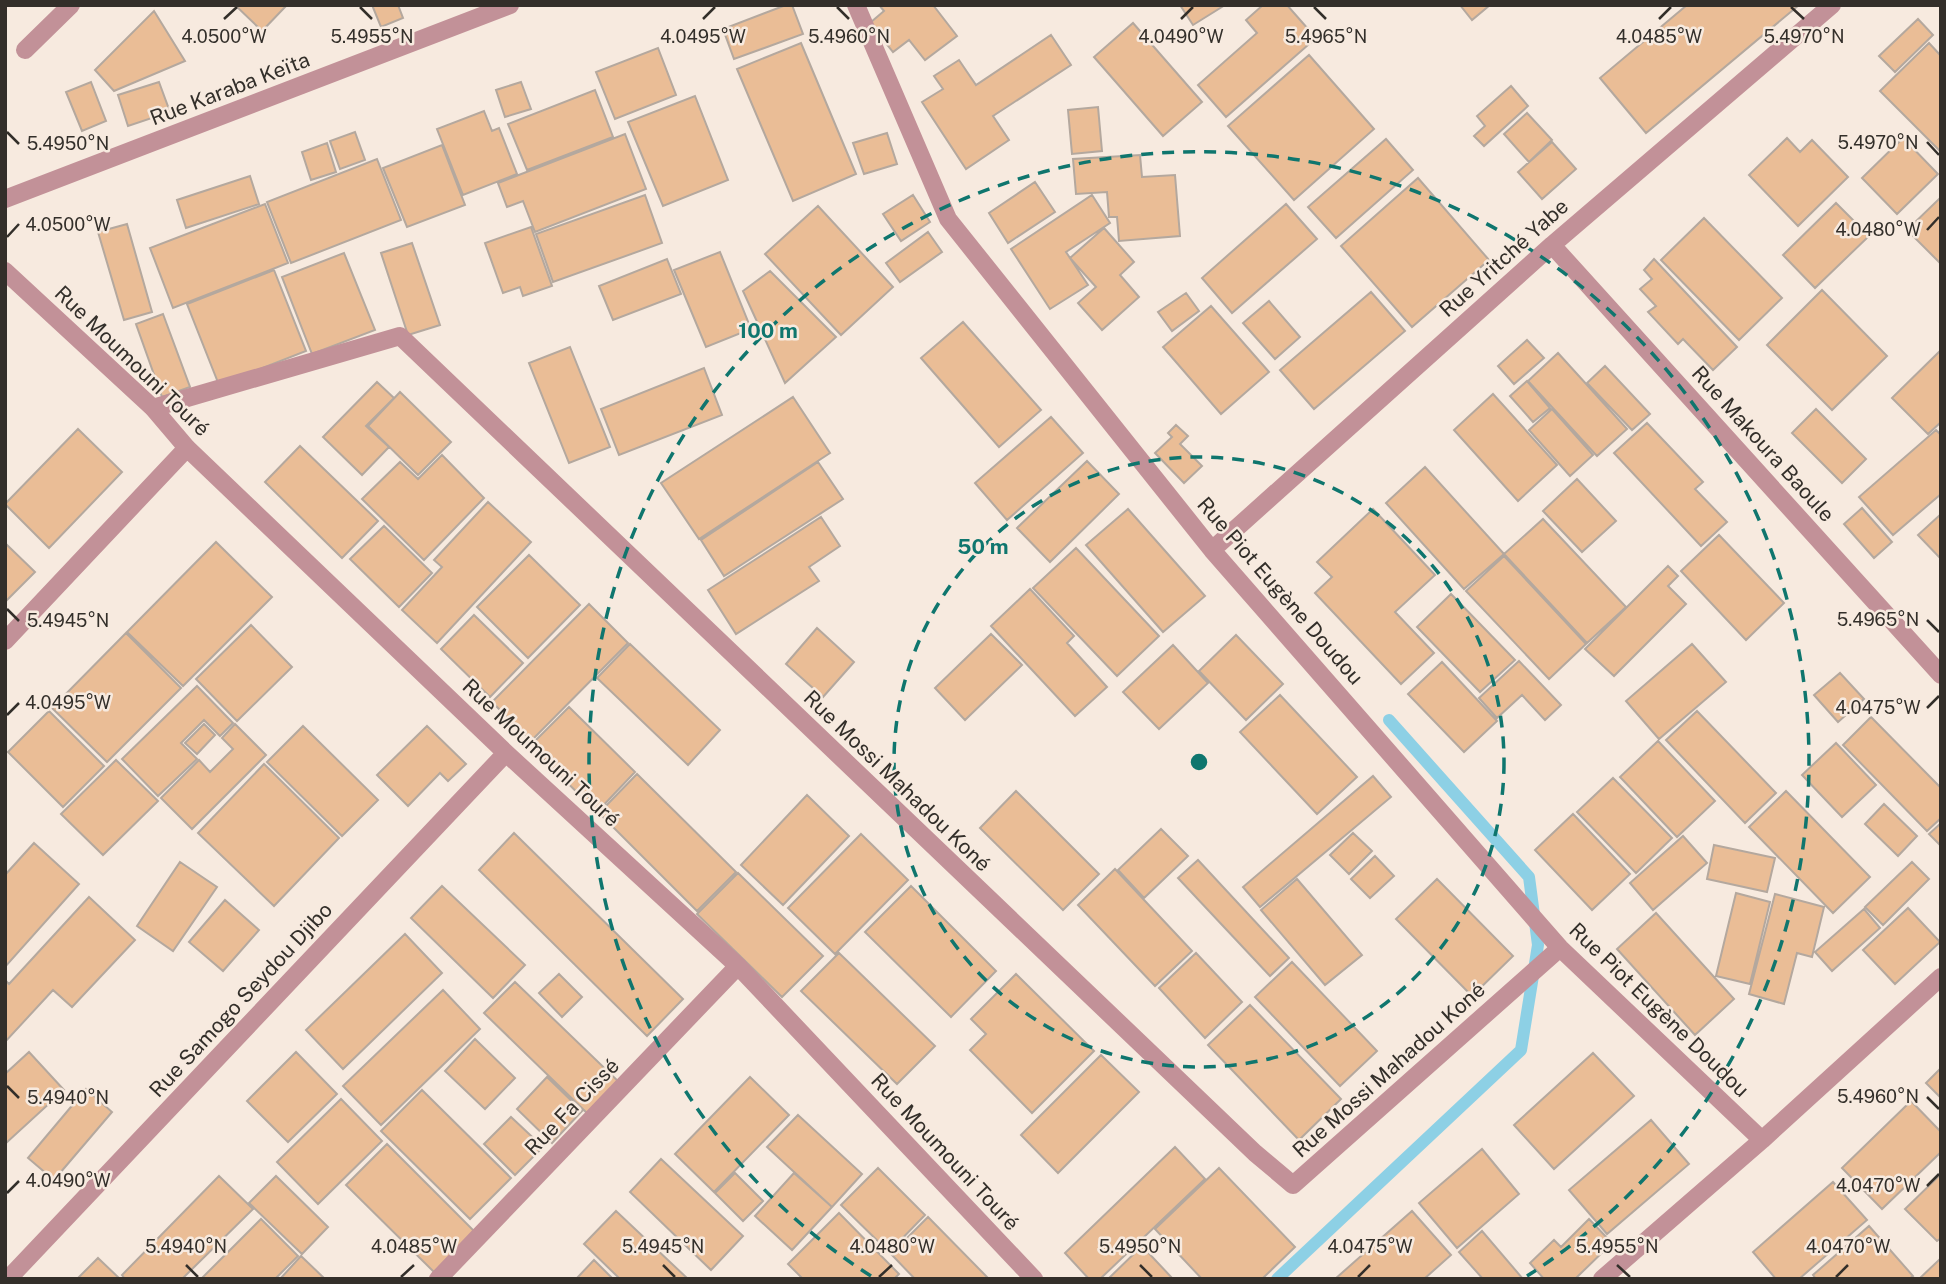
<svg xmlns="http://www.w3.org/2000/svg" width="1946" height="1284" font-family="'Public Sans',sans-serif">
<style>
.lines{fill:none;stroke-linecap:round;stroke-linejoin:round}
.stream{stroke:#8dd0e5;stroke-width:12}
.building{fill:#eabd96;stroke:#b4a89e;stroke-width:2}
.minor{stroke:#c29198;stroke-width:18}
.ticks{fill:none;stroke:#332f2a;stroke-width:2.5}
.ring{fill:none;stroke:#0f766e;stroke-width:3.5;stroke-dasharray:12 9}
.labels{text-anchor:middle;stroke-width:5;stroke-linejoin:round;paint-order:stroke}
.street-label{font-size:21px;fill:#332f2a;stroke:#f7eadf}
.ticks-label{font-size:18px;text-anchor:middle;fill:#332f2a;stroke:#f7eadf;stroke-width:5;stroke-linejoin:round;paint-order:stroke}
.centre{fill:#0f766e;stroke:#f7eadf;stroke-width:3.5}
.ring-label{font-size:21px;text-anchor:middle;font-weight:bold;fill:#0f766e;stroke:#f7eadf;stroke-width:5;stroke-linejoin:round;paint-order:stroke}
</style>
<rect width="100%" height="100%" fill="#f7eadf"/>
<g class="lines">
<path class="stream" d="M1277,1279L1521,1050L1538,945L1529,877L1389,720"/>
</g>
<path class="building" d="M235,5H287L262,31Z
M372,5H398L403,18L381,27Z
M786,5H792L803,34L734,59L723,29Z
M879,5H933L957,36L925,60L909,40L893,52L870,23L884,11Z
M1180,5H1225L1193,25Z
M1263,5H1287L1316,38L1226,117L1198,85L1257,33L1246,20Z
M1460,5H1490L1472,20Z
M1687,5H1799L1646,133L1600,78Z
M154,11L185,61L114,91L95,70Z
M1918,19L1933,35L1895,72L1879,56Z
M1133,23L1202,102L1163,136L1094,57Z
M1051,35L1071,65L993,116L1009,140L966,169L922,102L943,89L934,76L959,60L976,85Z
M801,43L856,174L793,201L737,69Z
M1929,43L1941,56V152L1880,91Z
M658,48L676,95L615,119L596,72Z
M1309,55L1374,129L1294,200L1228,126Z
M91,82L106,121L82,131L66,92Z
M159,82L170,112L128,126L118,95Z
M521,82L531,109L505,117L496,90Z
M1511,86L1528,106L1484,146L1474,136L1485,126L1477,116Z
M595,90L613,137L527,170L508,124Z
M695,96L728,180L663,206L628,122Z
M1098,107L1102,151L1072,154L1068,110Z
M484,111L492,131L499,128L517,174L463,195L437,129Z
M1527,113L1552,140L1529,162L1504,134Z
M355,132L365,160L340,169L330,141Z
M887,133L897,164L864,174L853,143Z
M625,134L646,189L535,232L523,201L507,207L498,183Z
M1787,138L1800,152L1812,140L1848,177L1798,226L1749,175Z
M1903,138L1938,174L1897,214L1862,178Z
M1386,139L1413,170L1336,238L1308,207Z
M1552,142L1576,169L1542,199L1518,172Z
M327,143L336,172L311,180L302,152Z
M442,145L465,205L407,227L383,168Z
M1140,155L1142,177L1175,175L1180,236L1119,241L1117,217H1109L1107,192L1076,194L1073,159Z
M377,159L401,220L291,263L267,202Z
M250,176L259,204L186,228L177,200Z
M1418,178L1489,260L1412,327L1341,246Z
M1035,182L1055,212L1008,243L989,213Z
M645,195L662,243L553,282L536,234Z
M913,195L930,222L901,241L883,214Z
M1092,195L1110,223L1066,252L1088,285L1050,309L1011,249Z
M1941,197V264L1907,230Z
M1836,203L1869,236L1815,288L1783,255Z
M265,204L288,263L173,308L150,248Z
M1286,204L1317,239L1232,313L1202,278Z
M818,206L893,287L841,335L765,254Z
M1704,218L1782,298L1739,340L1661,260Z
M127,224L152,312L124,320L98,232Z
M531,227L552,286L523,296L520,287L503,293L485,243Z
M1104,228L1134,262L1120,275L1139,297L1102,330L1078,303L1096,287L1070,258Z
M928,232L942,252L900,282L886,263Z
M412,243L440,325L408,335L381,253Z
M720,252L751,329L706,347L674,270Z
M344,253L375,330L312,354L282,277Z
M667,259L681,294L613,320L599,286Z
M1654,259L1737,347L1713,370L1683,339L1678,344L1648,312L1656,306L1640,289L1652,279L1644,270Z
M274,270L306,351L219,385L187,304Z
M770,271L836,337L785,383L743,291Z
M1822,290L1887,356L1832,410L1767,345Z
M1371,292L1405,331L1314,409L1280,370Z
M1186,293L1199,311L1172,331L1158,312Z
M1269,301L1300,337L1275,359L1243,323Z
M1211,306L1269,372L1221,414L1163,347Z
M163,314L190,387L162,397L136,324Z
M963,322L1041,410L999,447L921,358Z
M1527,340L1544,358L1514,384L1498,366Z
M570,347L610,447L569,463L529,363Z
M1941,350V422L1928,434L1892,398Z
M1558,353L1627,429L1597,456L1528,381Z
M1605,366L1650,414L1632,430L1587,383Z
M704,368L722,415L619,455L601,409Z
M1527,381L1550,408L1533,422L1510,396Z
M377,382L394,398L366,426L389,447L362,475L323,437Z
M400,392L451,442L418,475L368,426Z
M1493,394L1557,465L1518,501L1454,430Z
M793,397L830,453L699,539L661,483Z
M1552,409L1593,455L1570,476L1529,430Z
M1816,409L1866,459L1842,483L1792,433Z
M1051,417L1083,453L1007,520L975,483Z
M1647,423L1703,482L1695,489L1727,522L1701,546L1614,453Z
M1176,425L1188,436L1180,444L1202,466L1184,483L1155,453L1172,437L1168,433Z
M78,429L122,472L49,548L5,504Z
M1936,430L1941,435V494L1893,535L1859,497Z
M300,446L378,521L342,558L265,482Z
M442,455L484,498L424,560L362,499L400,462L418,479Z
M1087,461L1119,494L1050,562L1017,528Z
M818,462L843,499L724,576L701,540Z
M1425,467L1504,554L1464,589L1386,503Z
M1577,479L1616,521L1582,552L1543,511Z
M488,502L531,542L437,643L402,610L442,567L434,560Z
M1862,508L1892,542L1874,558L1844,524Z
M1128,509L1205,596L1163,632L1086,545Z
M1373,509L1435,575L1395,612L1434,653L1401,684L1315,593L1332,577L1317,562Z
M1941,514V559L1918,535Z
M821,517L840,546L809,567L819,581L736,634L708,590Z
M1543,519L1626,607L1587,643L1504,554Z
M384,526L432,573L399,607L350,559Z
M1719,535L1784,603L1746,640L1681,571Z
M216,542L272,597L183,686L127,632Z
M5,543L35,572L5,602Z
M1076,548L1159,636L1117,676L1033,588Z
M529,555L580,605L528,658L477,607Z
M1504,556L1586,644L1549,679L1466,591Z
M1668,566L1678,576L1668,586L1686,604L1614,676L1585,649Z
M1030,589L1074,636L1067,643L1107,687L1075,716L991,626Z
M1451,594L1515,660L1480,692L1417,627Z
M589,604L628,643L531,741L492,702Z
M474,615L523,663L490,697L441,649Z
M251,625L292,667L237,721L196,679Z
M817,628L854,662L823,697L786,664Z
M126,633L181,688L107,762L52,708Z
M991,634L1022,665L965,720L935,688Z
M1236,635L1283,684L1246,720L1199,671Z
M630,644L720,730L688,765L597,678Z
M1692,644L1726,682L1659,739L1626,701Z
M1173,645L1208,683L1159,729L1123,692Z
M1519,661L1561,705L1545,720L1522,695L1497,718L1479,698Z
M1442,662L1497,721L1464,752L1408,694Z
M1840,673L1864,699L1838,722L1814,695Z
M197,686L233,723L220,736L204,720L181,743L197,759L158,796L122,759Z
M1280,695L1357,777L1317,814L1240,732Z
M569,707L635,772L597,812L530,746Z
M49,711L104,766L63,807L8,752Z
M1697,711L1776,793L1745,823L1666,740Z
M1871,717L1941,788V818L1927,831L1843,745Z
M204,724L215,735L197,754L185,743Z
M235,724L266,755L192,829L161,798L199,760L210,772L233,749L222,738Z
M303,726L378,800L342,836L267,762Z
M427,726L466,764L448,781L440,773L408,806L377,775Z
M1658,741L1715,801L1677,837L1620,777Z
M1836,743L1876,785L1842,817L1802,775Z
M116,760L158,801L103,855L61,814Z
M264,764L339,838L274,906L198,833Z
M637,774L736,872L697,911L599,813Z
M1373,776L1391,797L1260,907L1243,887Z
M1613,778L1672,838L1636,873L1577,812Z
M1016,791L1099,874L1063,910L980,828Z
M1786,791L1870,877L1833,913L1749,827Z
M807,795L849,836L783,905L741,865Z
M1884,804L1917,836L1898,856L1865,824Z
M1573,814L1630,874L1592,910L1535,850Z
M1941,823V846L1929,834Z
M1161,829L1188,856L1144,898L1118,870Z
M514,833L683,999L647,1036L479,870Z
M1353,833L1372,851L1349,874L1330,855Z
M861,834L908,880L835,954L788,908Z
M1683,836L1707,863L1653,910L1630,883Z
M34,843L79,884L5,967V875Z
M1714,845L1775,858L1767,892L1707,879Z
M1375,856L1394,876L1370,898L1351,879Z
M1198,860L1289,958L1270,976L1178,878Z
M180,862L217,887L173,951L137,926Z
M1912,862L1929,879L1883,925L1865,907Z
M1115,869L1192,951L1155,986L1078,905Z
M738,873L823,956L782,997L697,914Z
M1297,879L1362,955L1325,985L1261,910Z
M1437,879L1513,956L1472,996L1396,919Z
M442,886L525,965L493,998L411,918Z
M911,886L996,971L951,1017L865,932Z
M1736,893L1770,902L1750,984L1716,976Z
M1775,894L1824,907L1812,957L1797,953L1784,1004L1749,994Z
M89,897L135,940L72,1007L53,990L5,1042V980L9,984Z
M225,900L259,930L223,971L189,942Z
M1908,908L1940,942L1895,984L1863,950Z
M1864,909L1880,928L1832,971L1815,952Z
M1656,913L1734,999L1695,1035L1617,949Z
M405,934L442,973L343,1069L306,1030Z
M839,953L935,1046L897,1084L801,991Z
M1196,953L1242,1002L1205,1038L1159,988Z
M1292,962L1377,1051L1340,1086L1255,997Z
M559,974L582,997L562,1017L539,993Z
M1016,974L1094,1051L1032,1113L970,1050L986,1034L971,1019Z
M515,982L620,1083L589,1115L484,1013Z
M443,990L480,1029L381,1125L343,1086Z
M1250,1005L1341,1099L1299,1140L1208,1045Z
M475,1039L515,1078L485,1109L445,1071Z
M29,1052L64,1090L5,1144V1074Z
M296,1052L337,1094L288,1142L247,1101Z
M1593,1053L1634,1096L1554,1169L1514,1125Z
M1101,1055L1139,1092L1058,1173L1021,1135Z
M1941,1068V1098L1926,1083Z
M547,1077L582,1111L552,1143L517,1109Z
M750,1077L789,1115L714,1192L675,1154Z
M86,1089L112,1112L54,1180L28,1158Z
M422,1090L511,1178L470,1219L381,1131Z
M341,1099L382,1141L318,1204L277,1162Z
M1911,1101L1941,1132V1152L1882,1209L1842,1168Z
M798,1115L862,1174L832,1207L767,1147Z
M511,1117L543,1147L515,1175L484,1144Z
M1651,1120L1689,1164L1607,1234L1569,1190Z
M387,1144L475,1232L435,1273L346,1185Z
M1175,1147L1205,1179L1100,1279H1089L1065,1253Z
M1482,1149L1519,1194L1457,1248L1419,1203Z
M661,1159L743,1236L711,1270L630,1192Z
M878,1168L925,1215L889,1252L841,1205Z
M1219,1168L1295,1247L1262,1279H1202L1155,1229Z
M735,1173L763,1201L743,1221L715,1193Z
M794,1173L832,1207L792,1250L755,1216Z
M1941,1174V1238L1937,1241L1905,1209Z
M219,1176L253,1209L182,1279H125L122,1275Z
M276,1176L328,1227L302,1254L249,1203Z
M1833,1182L1867,1220L1799,1279H1776L1753,1252Z
M616,1211L688,1279H620L584,1244Z
M1412,1211L1451,1255L1424,1279H1335Z
M839,1213L899,1274L894,1279H803L788,1264Z
M928,1217L988,1278L915,1279L891,1254Z
M261,1219L298,1256L275,1279H201Z
M1589,1219L1612,1243L1575,1279H1544L1530,1263L1554,1240L1561,1247Z
M1869,1226L1913,1276L1909,1279H1816L1813,1275Z
M1482,1231L1523,1279H1483L1459,1252Z
M1142,1246L1173,1279H1108Z
M301,1256L325,1279H280Z
M98,1258L120,1279H77Z
M1941,1258V1279H1919Z
M594,1260L613,1279H576Z"/>
<g class="lines">
<path class="minor" d="M856,5L948,219L1212,550L1560,948L1762,1140
M25,50L71,5
M5,199L510,5
M1552,245L1941,675
M5,271L153,408L187,448L506,753L738,966L1034,1279
M153,408L400,336L1255,1153L1293,1185L1560,948
M1212,550L1552,245L1832,5
M5,641L187,448
M8,1279L506,753
M438,1279L738,966
M1602,1279L1762,1140L1941,977"/>
</g>
<path class="ticks" d="M360,7L372,19M837,7L849,19M1314,7L1326,19M1791,7L1804,19M224,19L237,7M703,19L715,7M1181,19L1193,7M1659,19L1671,7M7,132L19,144M1927,142L1939,155M1927,230L1939,217M7,237L19,224M7,609L19,621M1927,620L1939,632M1927,708L1939,696M7,715L19,703M7,1086L19,1098M1927,1097L1939,1109M1927,1186L1939,1174M7,1193L19,1181M186,1265L198,1277M663,1265L675,1277M1140,1265L1152,1277M1617,1265L1630,1277M401,1277L414,1265M879,1277L892,1265M1358,1277L1370,1265M1836,1277L1848,1265"/>
<g class="ring">
<circle cx="1199" cy="762" r="305"/>
<path d="M871 1276A610 610 0 1 1 1527 1276"/>
</g>
<g class="labels">
<g class="street-label">
<text transform="translate(230 89) rotate(-21)" y="7">Rue Karaba Keïta</text>
<text transform="translate(1504 258) rotate(-42)" y="7">Rue Yritché Yabe</text>
<text transform="translate(132 361) rotate(44)" y="7">Rue Moumouni Touré</text>
<text transform="translate(1763 444) rotate(48)" y="7">Rue Makoura Baoule</text>
<text transform="translate(1280 591) rotate(49)" y="7">Rue Piot Eugène Doudou</text>
<text transform="translate(541 753) rotate(43)" y="7">Rue Moumouni Touré</text>
<text transform="translate(897 781) rotate(44)" y="7">Rue Mossi Mahadou Koné</text>
<text transform="translate(241 1000) rotate(-47)" y="7">Rue Samogo Seydou Djibo</text>
<text transform="translate(1659 1010) rotate(44)" y="7">Rue Piot Eugène Doudou</text>
<text transform="translate(1389 1070) rotate(-42)" y="7">Rue Mossi Mahadou Koné</text>
<text transform="translate(572 1107) rotate(-46)" y="7">Rue Fa Cissé</text>
<text transform="translate(945 1152) rotate(47)" y="7">Rue Moumouni Touré</text>
</g>
</g>
<g class="ticks-label">
<text x="224" y="43">4.0500°W</text>
<text x="372" y="43">5.4955°N</text>
<text x="703" y="43">4.0495°W</text>
<text x="849" y="43">5.4960°N</text>
<text x="1181" y="43">4.0490°W</text>
<text x="1326" y="43">5.4965°N</text>
<text x="1659" y="43">4.0485°W</text>
<text x="1804" y="43">5.4970°N</text>
<text x="1878" y="149">5.4970°N</text>
<text x="68" y="150">5.4950°N</text>
<text x="68" y="231">4.0500°W</text>
<text x="1878" y="236">4.0480°W</text>
<text x="1878" y="626">5.4965°N</text>
<text x="68" y="627">5.4945°N</text>
<text x="68" y="709">4.0495°W</text>
<text x="1878" y="714">4.0475°W</text>
<text x="1878" y="1103">5.4960°N</text>
<text x="68" y="1104">5.4940°N</text>
<text x="68" y="1187">4.0490°W</text>
<text x="1878" y="1192">4.0470°W</text>
<text x="186" y="1253">5.4940°N</text>
<text x="414" y="1253">4.0485°W</text>
<text x="663" y="1253">5.4945°N</text>
<text x="892" y="1253">4.0480°W</text>
<text x="1140" y="1253">5.4950°N</text>
<text x="1370" y="1253">4.0475°W</text>
<text x="1617" y="1253">5.4955°N</text>
<text x="1848" y="1253">4.0470°W</text>
</g>
<circle cx="1199" cy="762" r="10" class="centre"/>
<g class="ring-label">
<text x="768" y="338">100 m</text>
<text x="983" y="554">50 m</text>
</g>
<rect width="1946" height="1284" fill="none" stroke="#332f2a" stroke-width="14"/>
</svg>
